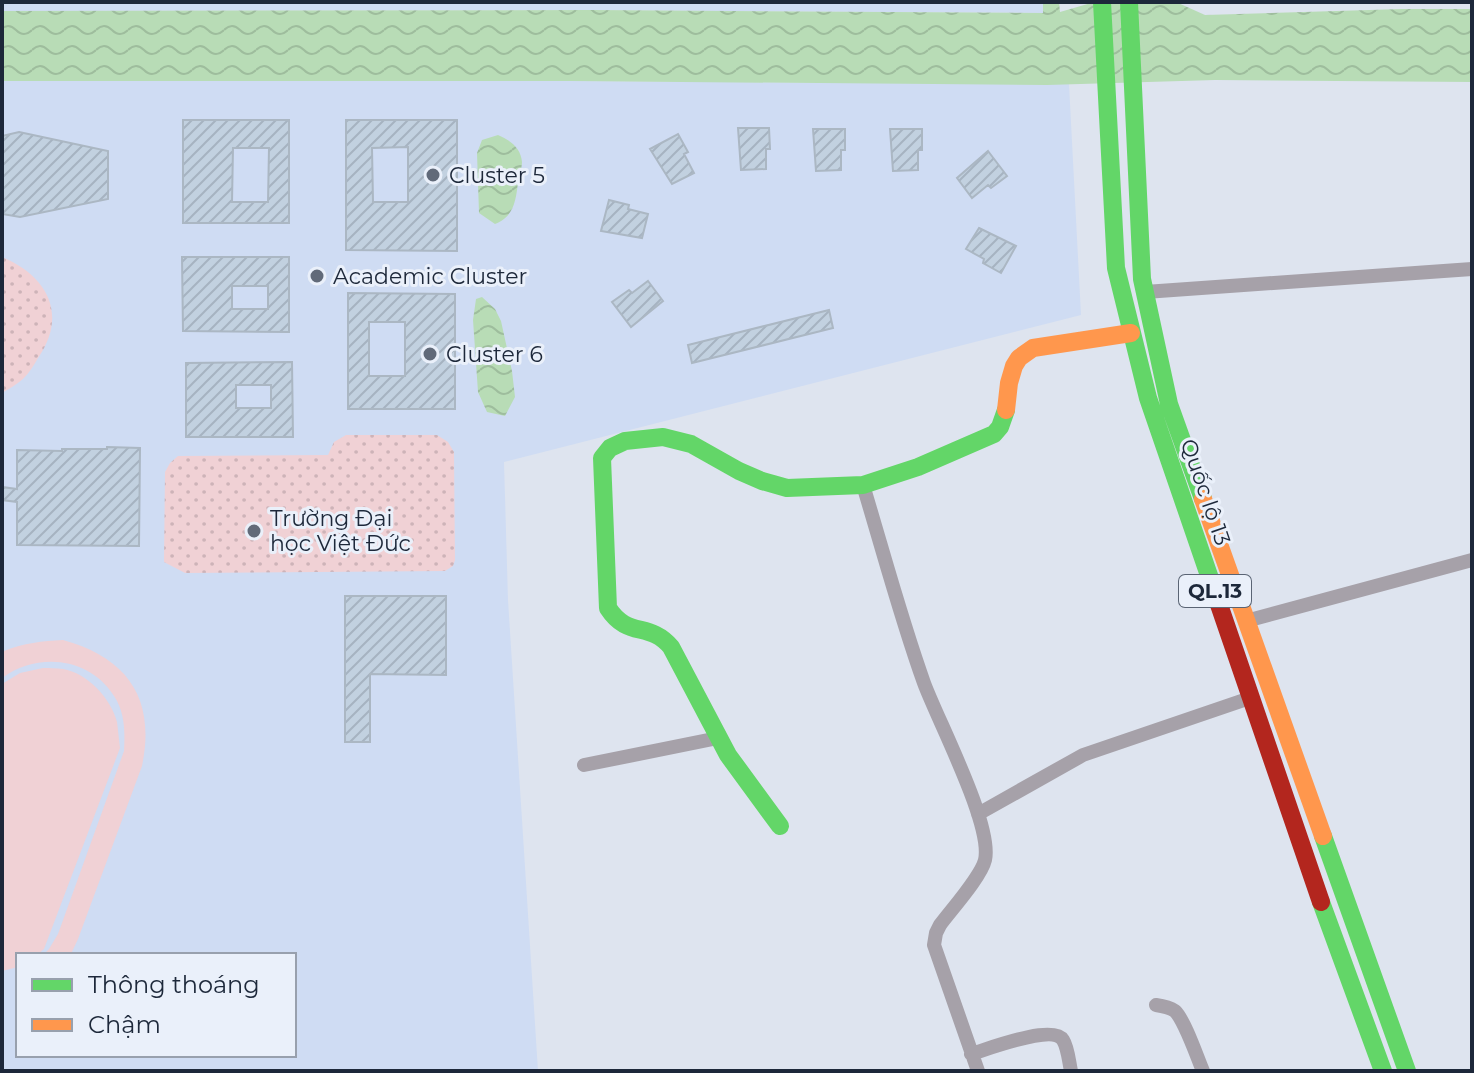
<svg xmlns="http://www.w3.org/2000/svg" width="1474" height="1073" font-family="Montserrat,sans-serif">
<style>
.built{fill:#cfdcf3;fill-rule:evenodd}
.grass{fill:url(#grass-dots)}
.park{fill:#f0d1d5}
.water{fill:url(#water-waves)}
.building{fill:url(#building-hatch);stroke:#abb7c3;stroke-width:2;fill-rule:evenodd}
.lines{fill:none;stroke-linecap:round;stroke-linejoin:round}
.street{stroke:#a6a1a9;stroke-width:14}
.fast{stroke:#63d668;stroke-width:18}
.slow{stroke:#ff974d;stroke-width:18}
.jam{stroke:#b3261e;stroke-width:18}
.poi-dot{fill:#616a79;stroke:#eaf0fa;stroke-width:3}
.labels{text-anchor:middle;stroke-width:6;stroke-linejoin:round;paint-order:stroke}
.shield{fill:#eaf0fa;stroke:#5a6474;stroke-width:2}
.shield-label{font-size:20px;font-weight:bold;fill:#1d283a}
.poi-label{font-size:22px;fill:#1d283a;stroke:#eaf0fa;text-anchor:start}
.street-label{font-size:22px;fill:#1d283a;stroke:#eaf0fa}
</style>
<defs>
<pattern id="grass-dots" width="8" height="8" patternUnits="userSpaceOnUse" patternTransform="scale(2)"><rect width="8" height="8" fill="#f0d1d5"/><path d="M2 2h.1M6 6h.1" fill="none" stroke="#cdb3b8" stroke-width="1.8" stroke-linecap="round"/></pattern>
<pattern id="water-waves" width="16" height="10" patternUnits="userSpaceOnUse" patternTransform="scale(2)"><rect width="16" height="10" fill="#b8dcb6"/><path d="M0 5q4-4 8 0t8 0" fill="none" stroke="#9ebd9d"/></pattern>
<pattern id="building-hatch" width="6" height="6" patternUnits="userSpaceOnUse" patternTransform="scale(2)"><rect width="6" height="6" fill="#c2d1e0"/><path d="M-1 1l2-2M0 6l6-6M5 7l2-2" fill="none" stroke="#a6b3c1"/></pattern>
</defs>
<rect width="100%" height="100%" fill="#dee4ef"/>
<path class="built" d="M2,2H1043V13L592,10L2,11Z
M2,81H570L1069,84L1081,315L504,462L508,600L538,1071H2ZM18,955H294V1055H18Z"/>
<path class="grass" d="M2,257C48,276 68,315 38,358C34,365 29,373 23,379C17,384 9,389 2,393Z
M346,435H437L448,442L454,452L455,560L453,566L445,571L185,573L164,562L165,472L170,463L178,456L328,455L334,442Z"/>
<path class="park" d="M63,640C128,658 156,699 142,766L78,939L71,954L43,955L49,949L58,934L124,751C125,732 125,712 114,696C89,657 38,652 2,678V652L4,651C24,643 42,641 63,640Z
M43,668C49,668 56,668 63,669C87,673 111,698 117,722C118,730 119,740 120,748L44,949L37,955H18V967L2,971V684L20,673Z"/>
<path class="water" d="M1043,2H1059L1060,12L1091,3L1176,2L1205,15L1402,9H1472V82L1215,80L1047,85L570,81H2V11L592,10L1043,13Z
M498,135C510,140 521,148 522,162C522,168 519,176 518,182C516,200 514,217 495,224L479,213L477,153L482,140Z
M482,297L495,309L501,321L512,371L515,397L505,416L487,412L478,392L473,320L476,299Z"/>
<path class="building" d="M183,120H289V223H183ZM233,148H269L268,202H232Z
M346,120H457V251L346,250ZM408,147V202H373L372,148Z
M738,128H769L770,149H766V169L741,170Z
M813,129H845V150H841V170L816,171Z
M890,129H922V150H918V170L893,171Z
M19,132L108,151V199L20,217L2,214V136Z
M678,134L688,152L684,154L694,173L672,184L650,149Z
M988,151L1007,176L991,188L988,185L972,198L957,178Z
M609,200L629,205L628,209L648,214L642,238L601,231Z
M979,228L1016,246L1001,273L983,263L984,259L966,249Z
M182,257H289V332L183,331ZM232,286H268V309H232Z
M648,281L663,301L631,327L612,302L629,290L632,293Z
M348,293L455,294V409H348ZM369,322H405V376H369Z
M829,310L833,328L692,363L688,345Z
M292,362L293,437H186V363ZM236,385H271V408H236Z
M107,447L140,448L139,546L17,545V502L2,500V487L17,489V450L62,451V449H107Z
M345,596H446V675L370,674V742H345Z"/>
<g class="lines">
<path class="street" d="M1145,292L1472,269
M863,485C883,551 901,619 924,683C938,721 993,825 985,860C981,877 951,910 940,925L936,933L934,945L978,1071
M1246,621L1472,560
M584,765L718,738
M978,814L1083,755L1250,698
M1156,1005C1163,1006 1169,1007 1175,1011C1185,1021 1197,1057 1203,1071
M971,1054C988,1049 1053,1024 1063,1040C1068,1048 1069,1062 1071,1071"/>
<path class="fast" d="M1102,2L1116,268L1148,398L1214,590
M1129,2L1142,279L1169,404L1203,499
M780,826L728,755L671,647C649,621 628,639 608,608L602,458L610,448L625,441L663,437L691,444L739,471L762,481L787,488L863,485L918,467L994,434L1000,427L1006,410
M1323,836L1407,1071
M1321,902L1383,1071"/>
<path class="slow" d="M1006,410L1009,383L1014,366L1019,358L1033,348L1131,333
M1203,499L1323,836"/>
<path class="jam" d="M1214,590L1321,902"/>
</g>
<g class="poi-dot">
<circle cx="433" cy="175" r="8"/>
<circle cx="317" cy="276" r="8"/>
<circle cx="430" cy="354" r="8"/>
<circle cx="254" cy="531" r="8"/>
</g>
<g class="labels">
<rect class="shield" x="1179" y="575" width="72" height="32" rx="6"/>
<g class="shield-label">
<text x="1215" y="598">QL.13</text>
</g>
<g class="poi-label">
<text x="449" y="183">Cluster 5</text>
<text x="333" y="284">Academic Cluster</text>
<text x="446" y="362">Cluster 6</text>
<text x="270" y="526">Trường Đại<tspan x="270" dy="25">học Việt Đức</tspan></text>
</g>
<g class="street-label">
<text transform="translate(1206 492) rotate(71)" y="8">Quốc lộ 13</text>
</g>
</g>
<rect width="1474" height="1073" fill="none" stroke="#1d283a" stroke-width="8"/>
<rect x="16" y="953" width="280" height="104" fill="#eaf0fa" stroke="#98a0ad" stroke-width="2"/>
<rect x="32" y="979" width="40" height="12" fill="#63d668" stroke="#98a0ad" stroke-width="2"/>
<text x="88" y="993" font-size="24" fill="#1d283a">Thông thoáng</text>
<rect x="32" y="1019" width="40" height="12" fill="#ff974d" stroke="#98a0ad" stroke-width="2"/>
<text x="88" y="1033" font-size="24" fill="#1d283a">Chậm</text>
</svg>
